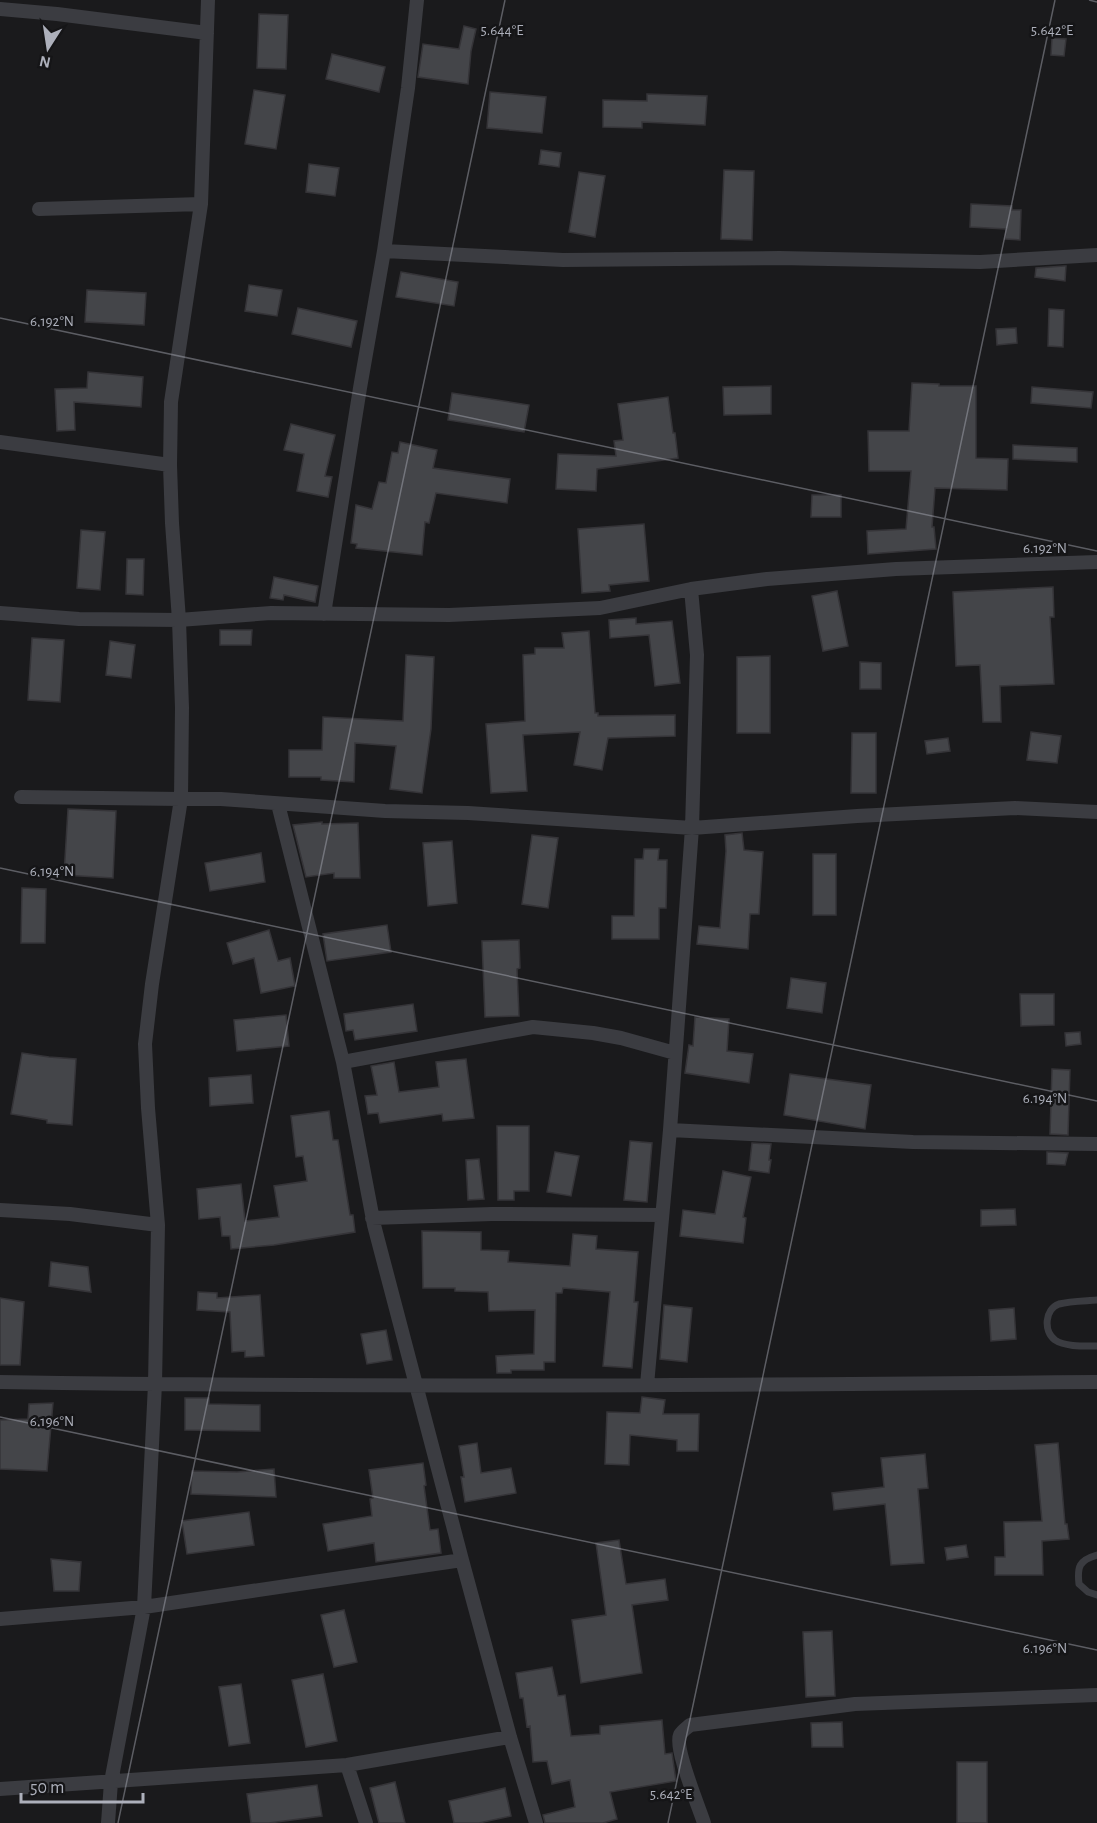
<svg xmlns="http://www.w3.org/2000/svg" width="1097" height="1823" font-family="'Alegreya Sans',sans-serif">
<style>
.building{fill:#444549;stroke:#353438;stroke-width:1.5}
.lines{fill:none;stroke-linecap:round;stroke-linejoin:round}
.lane{stroke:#3b3c41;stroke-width:7}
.street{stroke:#3b3c41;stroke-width:14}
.ticks{fill:none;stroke:#adb0bb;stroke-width:1.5;stroke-opacity:0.45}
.ticks-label{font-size:15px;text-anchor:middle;fill:#adb0bb;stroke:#151517;stroke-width:5;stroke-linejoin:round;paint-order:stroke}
</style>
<rect width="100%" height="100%" fill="#1a1a1c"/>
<path class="building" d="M259,14L288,15L286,69L257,68Z
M464,26L476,29L471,51L468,84L418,77L423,44L459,49Z
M1052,38L1066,39L1064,56L1051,55Z
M332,54L385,67L379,92L326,79Z
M254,90L285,95L276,149L245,144Z
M490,92L546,97L542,133L487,128Z
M647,94L707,96L705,125L642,122V128L603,127V100L647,101Z
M541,150L561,153L559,167L539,164Z
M309,164L339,168L335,196L306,192Z
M724,170L754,171L752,240L721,239Z
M579,172L605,176L595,237L569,232Z
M971,204L1012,206V210H1021L1020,240L1005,239L1006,229L970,227Z
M1064,266H1066L1065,281L1035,277L1036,268Z
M401,272L458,282L454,306L396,297Z
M249,285L282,290L277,316L245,311Z
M87,290L146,293L144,325L85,322Z
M298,308L357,321L351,347L292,334Z
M1049,309L1064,310L1063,347L1048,346Z
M1016,328L1017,343L997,345L996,329Z
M88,372L143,377L141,407L74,402L75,430L57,431L55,389L87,388Z
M912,383L939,384V386H976V458L1008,459L1007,490L935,488L932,527H934L936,549L868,554L867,531L906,529L911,471H869L868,431H909Z
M771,386V414L724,415L723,387Z
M1032,387L1093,392L1091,408L1031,403Z
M452,393L529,405L524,432L448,420Z
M668,397L673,433H675L678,458L597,469L596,491L556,489L558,454L616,456L614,441L623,440L618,404Z
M291,424L335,435L325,476L332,477L328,497L297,491L304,454L284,450Z
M400,442L437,450L433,468L510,479L507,503L436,493L429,523L425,522L422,555L356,548L357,544L351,543L356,505L372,509L379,482L386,483L392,452L398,453Z
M1013,445L1077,448V462L1013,459Z
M812,495H841V517H811Z
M644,524L649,581L609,585L610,591L582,593L578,529Z
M81,530L105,532L100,590L77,588Z
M127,559H144L143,595L126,594Z
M274,577L318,586L315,602L284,595L283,600L270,598Z
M1053,587L1054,617H1050L1054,684L1000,686L1001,722H983L980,665L956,666L953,592Z
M837,591L848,646L823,651L812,596Z
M636,618V624L672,621L680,683L655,686L649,635L610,638L609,620Z
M220,630H252L251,645H220Z
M589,631L595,713H598V716L675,715V736L608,738L602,770L574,765L580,732L523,735L527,791L491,793L486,724L525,721L523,655L535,654V648H564L562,633Z
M32,638L64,640L60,702L28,700Z
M110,641L135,645L131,678L106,675Z
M406,655L434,657L431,729L422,793L390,789L396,746L355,743L354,782L321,780V777H289V750H322L323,717L403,721Z
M770,656V733H737V657Z
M860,662L881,663V689H860Z
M1031,732L1061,736L1057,763L1027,760Z
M852,733H876V793H851Z
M948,738L950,751L927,754L925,741Z
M68,809L116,811L113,878L64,875Z
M322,822V824L358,823L360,878H334V873L306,877L293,825Z
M742,833L744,850L763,852L759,914H750L748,949L697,944L699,926L720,928L726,851L725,835Z
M532,835L558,838L548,908L522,904Z
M452,841L457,903L428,906L423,843Z
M644,849H659L658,860H667L666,908H659V939H612V916H634L635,859H643Z
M261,853L265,882L210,891L205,863Z
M813,854H836V915H813Z
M22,888L46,889L45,943H21Z
M387,925L391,952L327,961L323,934Z
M269,930L278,961L290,958L295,986L261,993L254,958L233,964L227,943Z
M519,940L520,968L517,969L519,1016L485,1017L482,941Z
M791,978L826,983L822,1013L787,1008Z
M1020,994H1054V1025L1021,1026Z
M413,1004L417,1031L355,1040L353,1030L346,1031L344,1014Z
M286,1015L289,1046L237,1051L234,1020Z
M695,1017L729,1019L727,1051L753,1054L749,1083L685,1073L689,1045L693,1046Z
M1080,1032L1081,1044L1066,1046L1065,1033Z
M22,1053L49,1057L76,1059L72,1125L47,1123V1120L11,1114Z
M466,1059L474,1118L443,1121L442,1114L380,1123L378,1113L368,1114L365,1096L377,1095L371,1066L394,1062L399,1092L439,1087L436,1062Z
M1052,1069L1070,1070L1068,1135L1050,1134Z
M790,1074L871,1085L865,1129L784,1115Z
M251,1075L253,1103L210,1106L209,1078Z
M329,1111L333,1140H338L350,1215H353L355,1232L274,1245L231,1249L230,1236H222L220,1217L199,1219L197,1189L241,1184L245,1221L279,1217L274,1186L307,1181L303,1156L296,1157L291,1116Z
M497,1126H529V1191H514V1200H498Z
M630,1141L652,1143L647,1202L624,1200Z
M752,1143L771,1144L769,1160H771L769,1173L749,1170Z
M555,1152L579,1156L571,1196L547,1192Z
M1047,1152L1068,1153L1065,1165L1047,1164Z
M479,1159L484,1199L468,1200L466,1160Z
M723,1171L751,1177L743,1217L746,1218L743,1243L680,1236L683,1210L715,1214Z
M1015,1209L1016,1225L981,1226V1210Z
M422,1231L481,1232V1250L509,1251L508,1262L570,1266L573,1234L597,1236L596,1249L638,1252L634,1302H638L632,1368L603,1366L610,1292L563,1288L562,1293H556L555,1362H544V1370H511V1373H497L496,1356L534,1354L535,1310L489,1311L488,1292L455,1291V1288H423Z
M51,1262L88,1267L91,1292L49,1286Z
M198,1292L217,1293V1298L260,1295L264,1356L245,1357V1351L232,1352L230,1312L197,1310Z
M0,1298L24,1302L20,1365H0Z
M664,1305L692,1308L687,1362L660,1359Z
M1014,1308L1016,1339L991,1341L989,1310Z
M386,1330L392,1360L367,1364L361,1334Z
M642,1397L665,1400L663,1414H699L698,1451H677V1440L630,1435L629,1465L605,1464L607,1412L640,1413Z
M185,1398H209V1404L260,1405V1431L185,1430Z
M53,1403L47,1471L0,1469V1420L28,1419L29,1404Z
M477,1443L481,1473L511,1468L516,1493L465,1502L461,1477H464L459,1446Z
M1058,1443L1065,1524H1067L1069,1539L1042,1541L1043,1575H995V1557H1005L1004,1522L1042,1521L1035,1445Z
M925,1454L928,1488L918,1489L924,1563L891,1565L885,1504L834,1510L832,1493L884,1487L881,1458Z
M423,1463L426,1485L424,1486L430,1530L438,1529L441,1553L376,1562L374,1543L328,1551L323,1524L372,1516L370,1499L373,1498L369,1470Z
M274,1469L276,1497L191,1494L192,1471L237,1472Z
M249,1512L254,1545L187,1554L182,1521Z
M619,1540L626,1584L665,1579L668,1600L632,1605L642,1673L581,1683L572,1620L606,1615L596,1543Z
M966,1545L968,1557L947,1560L945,1548Z
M51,1559L81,1562L79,1591H54Z
M344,1610L357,1662L334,1667L321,1615Z
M832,1631L835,1696L806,1697L803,1632Z
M552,1667L558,1696L565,1695L571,1736L600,1734V1726L662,1720L665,1754L672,1753L676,1781L610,1792L617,1819L603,1823H545L543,1815L575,1807L570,1780L552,1784L547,1761L533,1762L530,1726L527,1727L523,1698H520L516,1673Z
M323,1674L337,1741L306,1747L292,1680Z
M241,1684L250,1743L229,1746L219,1687Z
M842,1722L843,1747H812L811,1723Z
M957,1762H987V1823H957Z
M395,1782L405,1823H379L370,1788Z
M317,1785L322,1816L269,1823H251L247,1794Z
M505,1788L511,1816L479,1823H454L449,1801Z"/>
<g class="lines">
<path class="lane" d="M1097,1300C1085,1301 1070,1301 1059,1304C1045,1309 1043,1331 1055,1340C1065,1347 1085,1346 1097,1346
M1097,1555C1079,1560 1077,1567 1079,1584L1088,1592L1097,1595"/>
<path class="street" d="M208,0L201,204L171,402L170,465L172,523L179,620L271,613L449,615L600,608L691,589L767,579L896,569L1097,562
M0,9L57,14L207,33
M39,209L201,204
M384,251L408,88L417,0
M0,442L170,465
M0,613L79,619L179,620L182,708L181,799H221L385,811L468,813L692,828L857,816L1015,808L1097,812
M324,614L360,388L384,251L563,260L779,258L980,262L1097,255
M21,797L181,799L152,984L145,1044L148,1108L158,1225L155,1384L144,1607L111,1782L108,1823
M278,804L343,1062L374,1225L462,1560L510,1737L536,1823
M343,1062L533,1027L593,1033L621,1038L675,1053
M670,1130L913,1142L1097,1144
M0,1210L70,1214L158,1225
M372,1218L492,1214L662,1215
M0,1382C366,1388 731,1385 1097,1382
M647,1385L670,1130L692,828L697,655L691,589
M0,1619L144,1607L462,1560
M347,1765L366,1823
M0,1789L347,1765L510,1737
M704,1823C699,1807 674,1748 680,1735C682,1731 687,1728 690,1725L855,1704L1097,1695"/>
</g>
<path class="ticks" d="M1089,0L1097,2M0,318L1097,551M0,868L1097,1101M0,1417L1097,1650M118,1823L505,0M668,1823L1055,0"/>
<g class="ticks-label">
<text x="502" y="35">5.644°E</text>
<text x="1052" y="35">5.642°E</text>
<text x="52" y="326">6.192°N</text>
<text x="1045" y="553">6.192°N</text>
<text x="52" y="876">6.194°N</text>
<text x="1045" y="1103">6.194°N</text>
<text x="52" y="1426">6.196°N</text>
<text x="1045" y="1653">6.196°N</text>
<text x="671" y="1799">5.642°E</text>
</g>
<g transform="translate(48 48) rotate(192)" stroke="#151517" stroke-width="4.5" paint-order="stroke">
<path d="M0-4.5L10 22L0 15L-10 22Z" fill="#adb0bb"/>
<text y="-9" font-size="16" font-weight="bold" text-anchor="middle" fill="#adb0bb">N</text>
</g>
<path d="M21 1793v9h122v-9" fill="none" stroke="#adb0bb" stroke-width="3"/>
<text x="30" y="1793" font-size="18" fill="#adb0bb" stroke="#151517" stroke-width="4.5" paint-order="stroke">50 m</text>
</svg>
